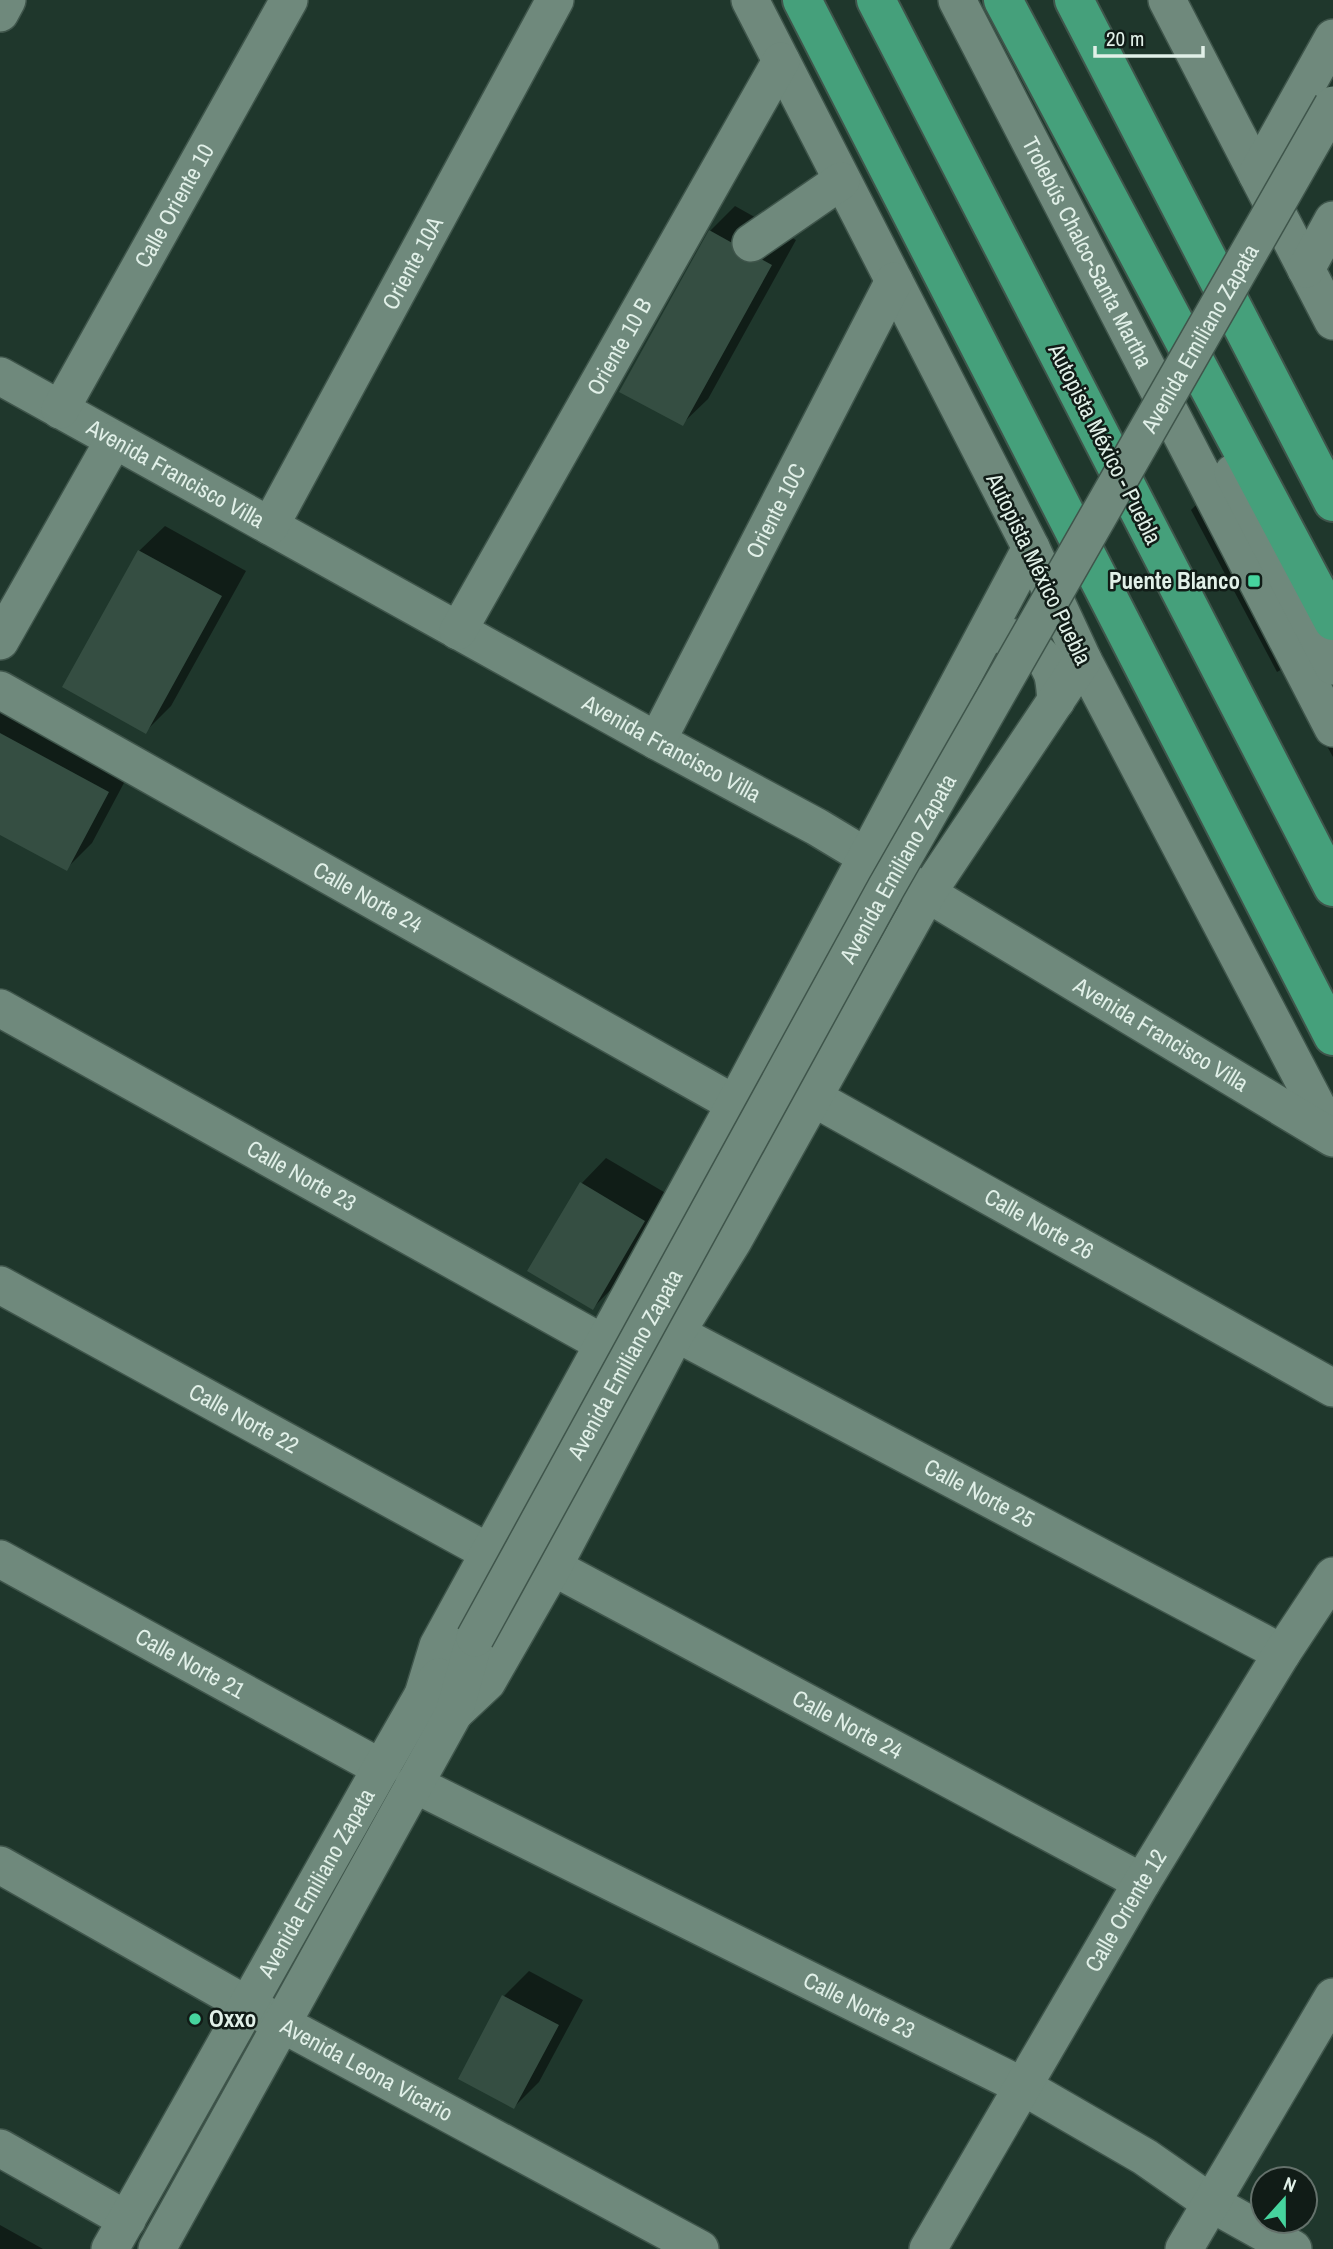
<svg xmlns="http://www.w3.org/2000/svg" width="1333" height="2249" font-family="'Archivo Narrow',sans-serif">
<style>
.shadow{fill:#0007}
.building{fill:#354e42}
.lines{fill:none;stroke-linecap:round;stroke-linejoin:round}
.minor-casing{stroke:#3f554b;stroke-width:40}
.highway-casing{stroke:#3f554b;stroke-width:42}
.minor{stroke:#6f897c;stroke-width:37}
.highway{stroke:#45a07b;stroke-width:38}
.minor-bridge-casing{stroke:#3f554b;stroke-width:40;stroke-linecap:butt}
.minor-bridge{stroke:#6f897c;stroke-width:37}
.poi-dot{fill:#46d49e;stroke:#111c17;stroke-width:2.5}
.labels{text-anchor:middle;stroke-width:5;stroke-linejoin:round;paint-order:stroke}
.street-label{font-size:23px;fill:#e1f0e8;stroke:#111c17}
.poi-label{font-size:23px;font-weight:bold;fill:#e1f0e8;stroke:#111c17;text-anchor:end}
</style>
<rect width="100%" height="100%" fill="#1f372c"/>
<path class="shadow" d="M735,206L796,240L708,399L682,424L710,231Z
M1199,502L1333,659V757L1284,668L1277,672L1191,510Z
M165,526L246,571L171,706L146,731L139,551Z
M0,704L133,766L92,843L66,869L0,833Z
M606,1158L669,1195L618,1282L593,1308L581,1184Z
M529,1971L583,2000L539,2082L514,2107L504,1996Z
M0,2225L43,2249H0Z"/>
<path class="building" d="M709,230L772,265L683,426L619,392Z
M138,550L222,596L146,734L62,687Z
M0,733L109,792L67,871L0,835Z
M580,1182L645,1221L593,1310L527,1271Z
M502,1995L559,2025L514,2109L458,2079Z"/>
<g class="lines">
<defs>
<g id="minor">
<path d="M750,0L1031,548L1083,660L1333,1137"/>
<path id="s1" d="M957,0L1333,728"/>
<path d="M1167,0L1333,321"/>
<path d="M0,13L7,0"/>
<path d="M1257,174L1333,38"/>
<path d="M751,243L841,181"/>
<path d="M1306,269L1333,220"/>
<path id="s2" d="M0,376L657,741L817,827L1333,1138"/>
<path id="s3" d="M60,410L289,0"/>
<path d="M1233,473L1333,666"/>
<path id="s4" d="M270,526L555,0"/>
<path id="s5" d="M458,631L781,61"/>
<path d="M996,634C1020,637 1042,649 1052,673C1055,681 1055,692 1056,701"/>
<path d="M0,641L114,440"/>
<path id="s6" d="M0,690L735,1104L812,1097L1333,1388"/>
<path id="s7" d="M657,741L894,281"/>
<path id="s8" d="M0,1008L604,1344"/>
<path id="s9" d="M0,1285L488,1552"/>
<path id="s10" d="M676,1333L1282,1653"/>
<path id="s11" d="M0,1559L381,1768"/>
<path id="s12" d="M553,1567L1142,1882"/>
<path d="M423,1695L438,1646L735,1104L1031,548"/>
<path d="M454,1713L487,1682L553,1567L676,1333L733,1241L928,892L1083,660"/>
<path id="s13" d="M414,1784L1024,2087L1145,2157L1211,2203L1293,2249"/>
<path id="s14" d="M0,1865L247,2005L700,2249"/>
<path d="M0,2148L127,2220"/>
<path id="s15" d="M110,2249L381,1768L423,1695L439,1677"/>
<path d="M157,2249L454,1713L475,1638"/>
<path id="s16" d="M928,2249L1142,1882L1282,1653L1333,1576"/>
<path d="M1184,2249L1333,1997"/>
</g>
<path id="highway" d="M802,0L1333,1036
M876,0L1333,887
M1003,0L1333,621
M1074,0L1333,502"/>
</defs>
<use href="#minor" class="minor-casing"/>
<use href="#highway" class="highway-casing"/>
<use href="#minor" class="minor"/>
<use href="#highway" class="highway"/>
<defs>
<g id="minor-bridge">
<path id="s17" d="M475,1638L886,888L1333,105"/>
</g>
</defs>
<use href="#minor-bridge" class="minor-bridge-casing"/>
<use href="#minor-bridge" class="minor-bridge"/>
</g>
<g class="poi-dot">
<rect x="1247" y="574" width="14" height="14" rx="3.5"/>
<circle cx="195" cy="2019" r="7"/>
</g>
<g class="labels">
<g class="street-label">
<text dy="8" stroke="none"><textPath href="#s3" startOffset="234">Calle Oriente 10</textPath></text>
<text dy="8" stroke="none"><textPath href="#s1" startOffset="284">Trolebús Chalco-Santa Martha</textPath></text>
<text dy="8" stroke="none"><textPath href="#s4" startOffset="299">Oriente 10A</textPath></text>
<text dy="8" stroke="none"><textPath href="#s17" startOffset="1488">Avenida Emiliano Zapata</textPath></text>
<text dy="8" stroke="none"><textPath href="#s5" startOffset="327">Oriente 10 B</textPath></text>
<text transform="translate(1105 444) rotate(63)" y="8">Autopista México - Puebla</text>
<text dy="8" stroke="none"><textPath href="#s2" startOffset="201">Avenida Francisco Villa</textPath></text>
<text dy="8" stroke="none"><textPath href="#s7" startOffset="259">Oriente 10C</textPath></text>
<text transform="translate(1039 569) rotate(64)" y="8">Autopista México Puebla</text>
<text dy="8" stroke="none"><textPath href="#s2" startOffset="768">Avenida Francisco Villa</textPath></text>
<text dy="8" stroke="none"><textPath href="#s17" startOffset="878">Avenida Emiliano Zapata</textPath></text>
<text dy="8" stroke="none"><textPath href="#s6" startOffset="422">Calle Norte 24</textPath></text>
<text dy="8" stroke="none"><textPath href="#s2" startOffset="1335">Avenida Francisco Villa</textPath></text>
<text dy="8" stroke="none"><textPath href="#s8" startOffset="345">Calle Norte 23</textPath></text>
<text dy="8" stroke="none"><textPath href="#s6" startOffset="1181">Calle Norte 26</textPath></text>
<text dy="8" stroke="none"><textPath href="#s17" startOffset="312">Avenida Emiliano Zapata</textPath></text>
<text dy="8" stroke="none"><textPath href="#s9" startOffset="278">Calle Norte 22</textPath></text>
<text dy="8" stroke="none"><textPath href="#s10" startOffset="343">Calle Norte 25</textPath></text>
<text dy="8" stroke="none"><textPath href="#s11" startOffset="217">Calle Norte 21</textPath></text>
<text dy="8" stroke="none"><textPath href="#s12" startOffset="334">Calle Norte 24</textPath></text>
<text dy="8" stroke="none"><textPath href="#s15" startOffset="420">Avenida Emiliano Zapata</textPath></text>
<text dy="8" stroke="none"><textPath href="#s16" startOffset="392">Calle Oriente 12</textPath></text>
<text dy="8" stroke="none"><textPath href="#s13" startOffset="497">Calle Norte 23</textPath></text>
<text dy="8" stroke="none"><textPath href="#s14" startOffset="420">Avenida Leona Vicario</textPath></text>
</g>
<g class="poi-label">
<text x="1240" y="589">Puente Blanco</text>
<text x="209" y="2027" text-anchor="start">Oxxo</text>
</g>
</g>
<g transform="translate(1284 2200) rotate(21)"><circle r="33" fill="#111c17" stroke="#64716b" stroke-width="2"/>
<path d="M0-5L12 26L0 18L-12 26Z" fill="#46d49e"/>
<text y="-10" font-size="19" font-weight="bold" text-anchor="middle" fill="#e1f0e8">N</text>
</g>
<path d="M1095 46v10h108v-10" fill="none" stroke="#e1f0e8" stroke-width="3.5"/>
<text x="1106" y="46" font-size="21" fill="#e1f0e8" stroke="#111c17" stroke-width="5" paint-order="stroke">20 m</text>
</svg>
